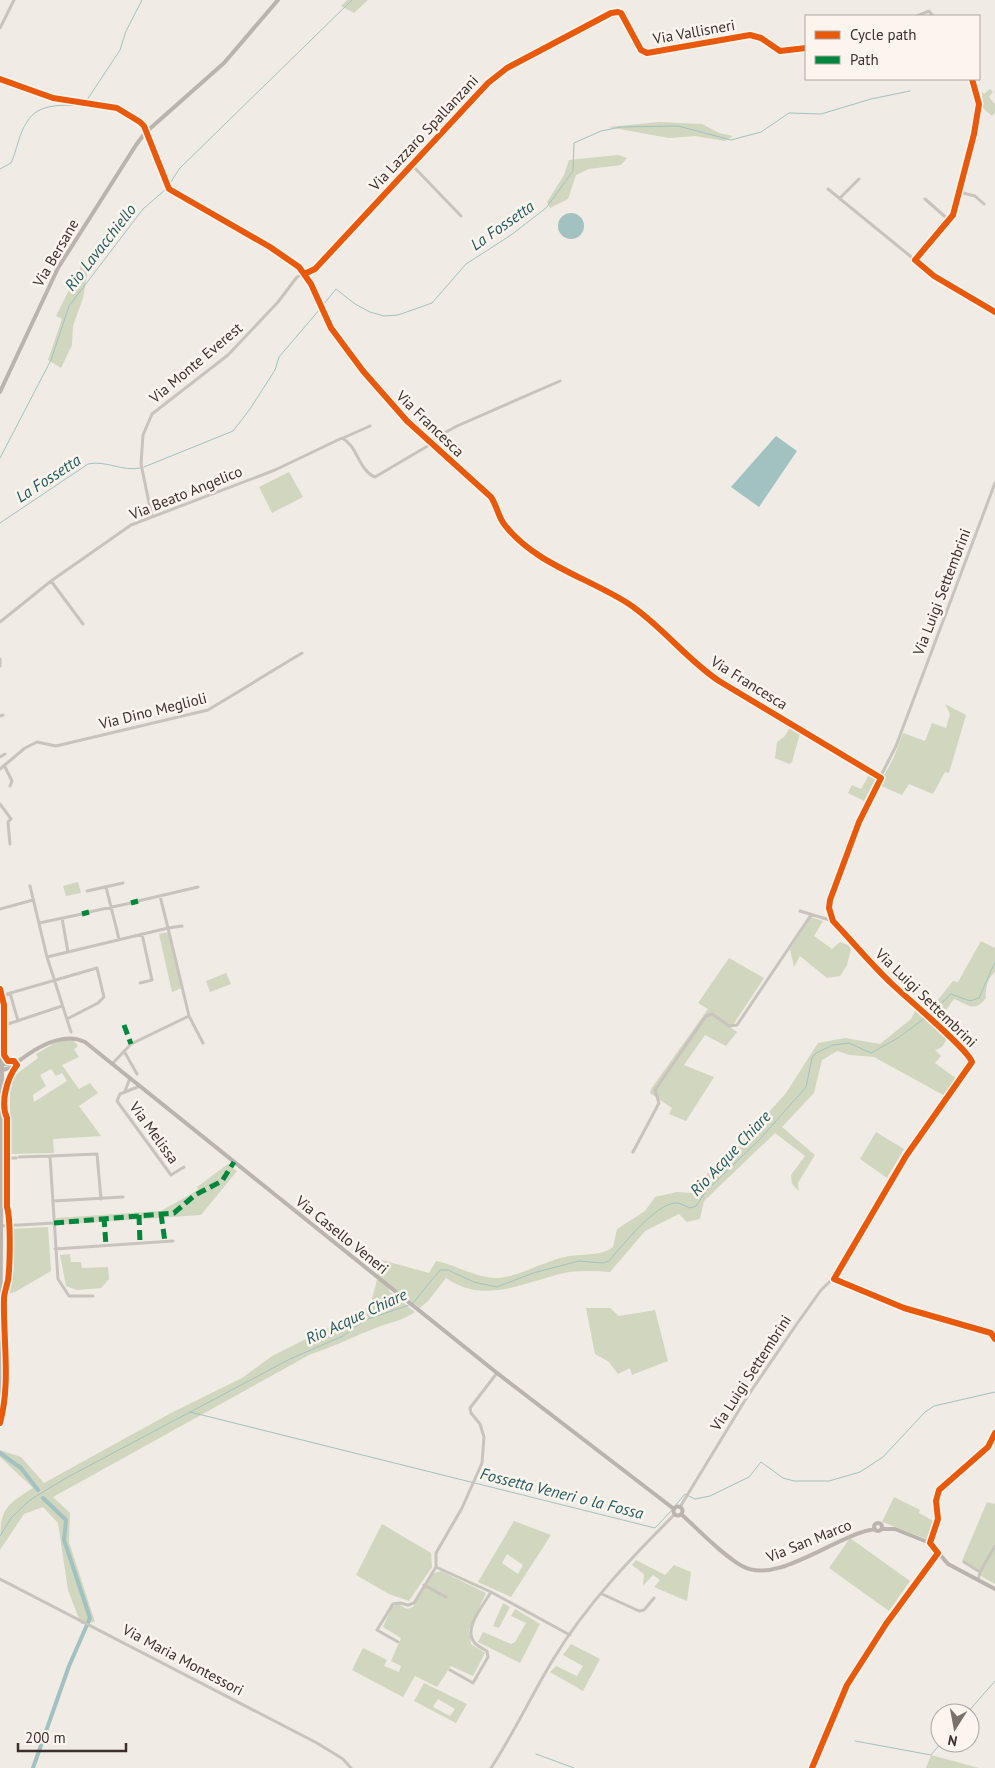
<svg xmlns="http://www.w3.org/2000/svg" width="995" height="1768" font-family="'PT Sans',sans-serif">
<style>
.green{fill:#d1d6bf;fill-rule:evenodd}
.water{fill:#a1c2c1}
.lines{fill:none;stroke-linecap:round;stroke-linejoin:round}
.stream{stroke:#a1c2c1;stroke-width:1}
.canal{stroke:#a1c2c1;stroke-width:4}
.street{stroke:#c9c3be;stroke-width:3}
.secondary{stroke:#bab3ae;stroke-width:4}
.quiet{stroke:#00873e;stroke-width:5;stroke-dasharray:10 5;stroke-linecap:butt}
.cycleway-casing{stroke:#fbf5ee;stroke-width:9}
.cycleway{stroke:#e8590c;stroke-width:6}
.labels{text-anchor:middle;stroke-width:5;stroke-linejoin:round;paint-order:stroke}
.street-label{font-size:15px;fill:#3b302b;stroke:#fbf5ee}
.water-label{font-size:16px;font-style:italic;fill:#1f5a5e;stroke:#fbf5ee}
</style>
<rect width="100%" height="100%" fill="#f0ebe5"/>
<path class="green" d="M347,0H368L354,13L341,6Z
M990,89L993,92L989,97L995,104V113L992,116L983,108L982,92L984,94Z
M660,122L702,124L719,133L733,136L725,141L695,136L669,138L608,127Z
M618,155L627,158L621,165L589,169L576,175L568,199L550,208L547,202L564,175L569,160Z
M81,266L88,270L83,298L73,326L72,345L61,368L48,360L62,319L56,316Z
M289,472L303,497L272,513L259,487Z
M945,704L966,715L949,773L945,772L933,794L909,784L902,795L879,785L894,757L903,733L925,741L932,723L946,728L950,714Z
M790,727L800,733L792,762L789,764L775,758L777,742L785,736Z
M869,775L876,779L864,801L848,793L852,785L861,789Z
M78,882L81,893L66,896L63,886Z
M811,917L823,921L814,936L832,949L840,942L848,945L851,949L847,965L840,976L827,978L800,956L794,967L790,949Z
M169,932L182,988L172,992L159,934Z
M981,941L995,948V972C988,977 985,989 986,998C974,1013 969,1005 954,999L939,1020V1025L948,1034C946,1041 944,1048 935,1050L941,1056L935,1063L957,1079L945,1096L874,1057L850,1055L837,1051L822,1060L814,1093L782,1127L815,1155L798,1183L799,1191L792,1184L791,1175L805,1156L775,1133L704,1201L700,1219L687,1222L679,1214L645,1231L610,1272C593,1271 576,1270 560,1274C520,1284 484,1304 446,1278L428,1301L420,1308L391,1286L389,1291L415,1312C404,1320 391,1322 378,1327C355,1336 333,1347 309,1355L53,1497L70,1513L69,1542L95,1622L81,1624L68,1590L58,1523L43,1507L24,1514L0,1550C0,1513 1,1507 33,1488L0,1457V1450L21,1457L44,1483L171,1413L242,1378L272,1356L370,1307L382,1260L429,1273L436,1261C456,1265 474,1277 495,1278C514,1279 544,1261 565,1257C581,1253 600,1257 613,1247L617,1229L645,1211L655,1197L677,1192L692,1193L704,1187L707,1174L726,1160L786,1093L818,1043L845,1038L880,1044L911,1019L915,1011L921,1014L929,1011L953,981L958,982Z
M729,958L764,978L731,1028L737,1032L726,1046L705,1035L684,1065L714,1077L686,1121L669,1114L672,1108L650,1093L651,1089L708,1009L698,1003Z
M226,973L231,984L210,992L206,981Z
M72,1039L78,1046L74,1049L79,1057L62,1065L79,1089L90,1083L98,1093L79,1106L101,1136L53,1139L54,1153L10,1154V1094L14,1076L38,1058L36,1054L60,1040ZM51,1069L56,1076L62,1073L67,1081L34,1102L33,1095L46,1086L40,1075Z
M876,1132L904,1149L887,1178L860,1159Z
M228,1164L237,1171L201,1215L56,1225V1218L161,1211L198,1190L197,1187Z
M48,1227L51,1271L15,1292L4,1295L8,1278L10,1229Z
M70,1254L71,1262H81L82,1268L108,1267L109,1279L101,1288L77,1290L66,1286L60,1255Z
M586,1308H610L619,1316L655,1310L668,1361L634,1374L632,1375L630,1368L618,1374L609,1362L595,1354Z
M894,1497L920,1510L919,1513L935,1522L927,1539L882,1522Z
M987,1502L995,1504V1584L979,1575L980,1572L962,1561Z
M514,1521L551,1535L511,1597L478,1582ZM507,1554L523,1565L518,1574L502,1563Z
M382,1524L431,1553L432,1567L409,1601L389,1594L356,1575Z
M850,1538L910,1581L889,1611L829,1568Z
M636,1560L665,1575L674,1565L691,1572L687,1601L654,1587L660,1580L653,1575L643,1586L644,1574L632,1565Z
M441,1571L486,1593L469,1630L471,1644L485,1653L473,1676L451,1666L437,1687L415,1676L403,1697L352,1670L363,1648L387,1660L384,1666L399,1672L401,1666L391,1661L401,1638L383,1627L392,1607L398,1604L407,1609L413,1607L432,1574Z
M503,1603L510,1607L499,1628L493,1626Z
M515,1609L540,1624L520,1663L478,1642L483,1632L511,1644L515,1642L526,1623L511,1616Z
M571,1644L600,1659L583,1691L550,1672L556,1666L577,1676L583,1666L563,1655Z
M424,1683L467,1704L456,1723L414,1701ZM438,1699L455,1709L450,1716L433,1707Z
M931,1755L979,1768H926Z"/>
<path class="water" d="M558 226a13 13 0 1 1 26 0a13 13 0 1 1-26 0Z
M776,436L797,451L759,507L731,487Z"/>
<g class="lines">
<path class="stream" d="M87,100L120,50L126,31L142,0
M0,169L11,163C17,150 19,133 27,122C38,102 66,105 85,106
M323,305L336,289L355,304L370,312L384,316L398,315L432,303L466,264L511,235L546,208L573,171L574,143L601,131L621,127L678,126L731,140L761,132L789,113L821,114L871,99L910,91
M0,458L51,360L69,306L143,209L166,189L180,168L352,0
M144,467L233,431L250,409L275,370L279,357L320,309
M0,523L88,464C106,460 123,472 140,468
M929,1015L951,994L970,1001L979,998L995,962
M413,1303L440,1270H448L474,1282L497,1287L533,1273L579,1261L603,1263L609,1261C622,1246 656,1203 676,1203C682,1203 684,1206 690,1208L696,1206L706,1191L760,1139L806,1087L812,1058L816,1053L833,1045L849,1043L871,1053L898,1038L925,1018
M190,1412L655,1528L672,1510
M674,1507L685,1494L695,1499L710,1496L749,1477L761,1462L783,1478L794,1481H829L860,1472L883,1457L925,1412L934,1406L995,1392
M0,1536L11,1518L30,1500L66,1478L290,1359L343,1336L365,1320L409,1305
M967,1713L995,1681
M855,1741L931,1755L941,1743
M536,1754L574,1768
M810,1768L823,1736"/>
<path class="canal" d="M0,1453L21,1468L38,1490
M33,1768L69,1666L90,1618L64,1540L66,1520L43,1498"/>
<path class="street" d="M917,16L929,11L933,16
M0,28L14,0
M0,79L53,98L117,108L140,122L144,126L169,189L270,247L299,267L311,284L331,328L363,371L407,421L491,497C497,506 498,516 504,524C534,564 589,578 629,604C662,626 686,659 719,681L881,778
M972,79L979,104L974,134L953,215L915,260L934,276L995,312
M411,164L461,216
M828,189L915,260
M959,192L975,196L984,204
M840,198L859,179
M925,199L950,221
M343,438L370,426
M428,442L457,426L560,381
M152,517L141,464L143,435L152,414L228,355L278,302L297,277L315,269L488,83L507,68L592,23L618,12L621,13L641,50L647,53L750,35L761,38L780,51L806,48
M51,581L83,624
M0,622L51,581L131,525L275,470L342,438C358,446 358,470 375,477L431,444
M0,666V659
M0,716L3,715
M0,757L5,754
M4,765L12,781L10,786
M0,769L25,748L37,742L56,746L208,710L302,653
M0,804L11,819L8,822L10,844
M30,886L47,957L71,1032
M106,887L119,939
M87,891L123,883
M138,901L198,887
M0,909L33,900
M800,911L833,921
M89,912L131,903
M62,918L68,952
M39,923L82,914
M47,957L168,928L160,896
M140,983L152,980L142,934
M10,993L18,1021
M0,996L97,968L104,997L98,1003L67,1019
M189,1016L203,1043
M2,1026L62,1006
M124,1051L137,1074
M113,1063L131,1044L189,1016L168,928L182,926
M140,1086L120,1094L117,1101L171,1175L184,1167
M125,1091L130,1078
M633,1152L659,1103L655,1090L706,1016L712,1014L729,1026L737,1025L811,915
M19,1157L50,1156
M1,1158H16
M53,1201L123,1197
M1,1226L54,1223
M55,1249L173,1241
M834,1279L904,1308L991,1333L995,1339
M93,1296H69L58,1279L50,1156L97,1154L101,1199
M497,1373L470,1408L471,1413L480,1424L484,1437L482,1463L462,1508L436,1553V1567L491,1592L570,1635
M680,1507L747,1397L794,1328L821,1290L840,1272L880,1197L906,1156L971,1065L969,1055L889,981L833,921L830,904L844,861L866,805L896,746L995,483
M930,1543L938,1519L936,1501L939,1490L988,1447L995,1433
M964,1562L980,1572L978,1580
M980,1572L995,1546
M0,1579L317,1743L343,1759L351,1768
M424,1585L446,1597
M602,1594L639,1611L644,1610L654,1598
M398,1642L377,1630L393,1604L400,1603L408,1605L414,1603L436,1567
M450,1670L473,1683L488,1657L487,1651C483,1649 477,1646 474,1642C463,1629 484,1604 491,1592
M491,1768C514,1733 532,1694 554,1658C586,1605 631,1558 675,1514
M812,1768L847,1685L886,1624L938,1553"/>
<path class="secondary" d="M0,392L58,268L136,145L145,133L224,63L278,0
M0,1004L2,1064L0,1403
M2,1064H15
M2,1070L10,1068C29,1052 61,1030 85,1042L497,1373L674,1509
M673.5 1511a4.5 4.5 0 1 1 9 0a4.5 4.5 0 1 1-9 0Z
M681,1514C700,1531 720,1553 742,1566C777,1586 837,1534 875,1529
M874 1527a4 4 0 1 1 8 0a4 4 0 1 1-8 0Z
M881,1529H895L930,1543L948,1564L995,1589"/>
<path class="quiet" d="M131,903L138,901
M82,914L89,912
M124,1025L131,1044
M161,1214L165,1242
M139,1215L140,1243
M104,1217L106,1246
M54,1223L174,1213L195,1195L222,1181L234,1162"/>
<defs>
<path id="cycleway" d="M0,79L53,98L117,108L140,122L144,126L169,189L270,247L299,267L311,284L331,328L363,371L407,421L491,497C497,506 498,516 504,524C534,564 589,578 629,604C662,626 686,659 719,681L881,778L859,822L830,900L829,908L833,921C852,941 870,963 890,982C905,997 967,1048 972,1062L906,1156L834,1279L904,1308L991,1333L995,1339
M972,79L979,104L974,134L953,215L915,260L934,276L995,312
M304,274L315,269L488,83L507,68L611,13L618,12L621,13L641,50L647,53L750,35L761,38L780,51L806,48
M0,989L4,1005V1055L8,1061H14L17,1065C7,1078 0,1103 7,1118V1207C11,1220 10,1266 8,1280C7,1286 4,1293 4,1299C3,1339 11,1384 0,1423
M812,1768L847,1685L886,1624L938,1553L930,1543L938,1519L936,1501L939,1490L988,1447L995,1433"/>
</defs>
<use href="#cycleway" class="cycleway-casing"/>
<use href="#cycleway" class="cycleway"/>
</g>
<g class="labels">
<g class="street-label">
<text transform="translate(694 32) rotate(-10)" y="5">Via Vallisneri</text>
<text transform="translate(424 133) rotate(-47)" y="5">Via Lazzaro Spallanzani</text>
<text transform="translate(56 253) rotate(-60)" y="5">Via Bersane</text>
<text transform="translate(196 363) rotate(-40)" y="5">Via Monte Everest</text>
<text transform="translate(430 424) rotate(44)" y="5">Via Francesca</text>
<text transform="translate(186 493) rotate(-22)" y="5">Via Beato Angelico</text>
<text transform="translate(942 592) rotate(-69)" y="5">Via Luigi Settembrini</text>
<text transform="translate(749 683) rotate(32)" y="5">Via Francesca</text>
<text transform="translate(153 711) rotate(-14)" y="5">Via Dino Meglioli</text>
<text transform="translate(926 998) rotate(44)" y="5">Via Luigi Settembrini</text>
<text transform="translate(154 1133) rotate(54)" y="5">Via Melissa</text>
<text transform="translate(342 1235) rotate(39)" y="5">Via Casello Veneri</text>
<text transform="translate(751 1373) rotate(-57)" y="5">Via Luigi Settembrini</text>
<text transform="translate(809 1541) rotate(-22)" y="5">Via San Marco</text>
<text transform="translate(183 1660) rotate(28)" y="5">Via Maria Montessori</text>
</g>
<g class="water-label">
<text transform="translate(502 225) rotate(-35)" y="6">La Fossetta</text>
<text transform="translate(100 247) rotate(-52)" y="6">Rio Lavacchiello</text>
<text transform="translate(48 478) rotate(-33)" y="6">La Fossetta</text>
<text transform="translate(730 1153) rotate(-47)" y="6">Rio Acque Chiare</text>
<text transform="translate(356 1316) rotate(-25)" y="6">Rio Acque Chiare</text>
<text transform="translate(562 1493) rotate(14)" y="6">Fossetta Veneri o la Fossa</text>
</g>
</g>
<rect x="805" y="15" width="175" height="65" fill="#fbf5ee" stroke="#aea6a0"/>
<rect x="815" y="31" width="25" height="8" fill="#e8590c" stroke="#aea6a0"/>
<text x="850" y="40" font-size="15" fill="#3b302b">Cycle path</text>
<rect x="815" y="56" width="25" height="8" fill="#00873e" stroke="#aea6a0"/>
<text x="850" y="65" font-size="15" fill="#3b302b">Path</text>
<g transform="translate(955 1728) rotate(191)"><circle r="24" fill="#fbf5ee" stroke="#aea6a0"/>
<path d="M0-4L9 19L0 12L-9 19Z" fill="#7a716c"/>
<text y="-8" font-size="14" font-weight="bold" text-anchor="middle" fill="#3b302b">N</text>
</g>
<path d="M18 1743v8h108v-8" fill="none" stroke="#3b302b" stroke-width="2.5"/>
<text x="25" y="1743" font-size="15" fill="#3b302b" stroke="#fbf5ee" stroke-width="4" paint-order="stroke">200 m</text>
</svg>
